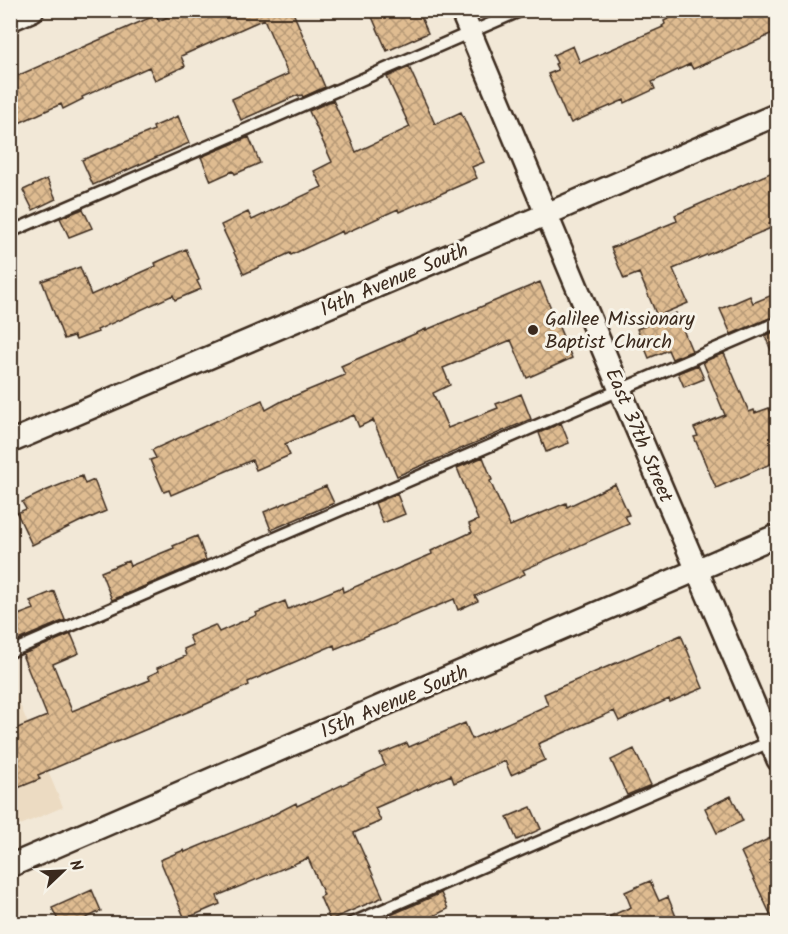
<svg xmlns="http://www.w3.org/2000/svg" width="788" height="934" font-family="Kalam,sans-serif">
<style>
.built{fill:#ecdbc2}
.building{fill:url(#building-cross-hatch);stroke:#3b2a1e;stroke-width:1.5}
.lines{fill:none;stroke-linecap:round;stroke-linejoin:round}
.lane-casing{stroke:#3b2a1e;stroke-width:15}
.street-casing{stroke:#3b2a1e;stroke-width:26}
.lane{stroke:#f7f3e8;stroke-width:10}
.street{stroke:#f7f3e8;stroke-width:21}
.poi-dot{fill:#3b2a1e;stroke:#f7f3e8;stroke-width:2}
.labels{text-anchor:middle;stroke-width:6;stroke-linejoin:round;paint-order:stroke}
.street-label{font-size:20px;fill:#3b2a1e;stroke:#f7f3e8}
.poi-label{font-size:20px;fill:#3b2a1e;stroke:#f7f3e8;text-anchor:start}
</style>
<defs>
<pattern id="building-cross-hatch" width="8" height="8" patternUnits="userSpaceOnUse" patternTransform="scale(1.5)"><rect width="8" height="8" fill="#dfbc91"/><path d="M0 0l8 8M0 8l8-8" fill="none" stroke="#b69976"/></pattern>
</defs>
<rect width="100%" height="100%" fill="#f2e8d7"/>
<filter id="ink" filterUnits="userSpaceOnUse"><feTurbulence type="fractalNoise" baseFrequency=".0167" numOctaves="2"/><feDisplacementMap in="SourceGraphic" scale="12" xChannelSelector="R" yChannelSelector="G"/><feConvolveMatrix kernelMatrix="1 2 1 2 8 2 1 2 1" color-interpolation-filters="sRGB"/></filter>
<g filter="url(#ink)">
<path class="built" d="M10,681L63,807L11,829H10Z"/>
<path class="building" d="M182,10H292L325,87L303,97L302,95L298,96V95L241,120L232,99L288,74L264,19L181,56L185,66L155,80L149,67L82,97L83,99L63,109L61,104L10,127V79L156,15L159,21Z
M369,10H418L428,33L387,51Z
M686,10H777V31L766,36V37L693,69L690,64L652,82L655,89L625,103L624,100L571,123L568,117L567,118L548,74L558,70L555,64L557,63L553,55L573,46L580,63L663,27L662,26L665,24L664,21Z
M409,67L435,124L461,112L484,162L472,167L477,178L399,212L398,209L343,234L342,231L291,255L290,253L244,274L221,225L248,212L252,220L322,187L314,171L332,162L309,111L333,100L356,152L410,127L387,77Z
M178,116L189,143L93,185L82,160L154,130L153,127Z
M249,137L260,163L235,174L233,171L211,181L201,157Z
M777,170V220L769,224L771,228L673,269L688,303L657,316L639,273L624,279L611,248L677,221L675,215Z
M47,179L56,199L33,210L23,190Z
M83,209L92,228L69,237L60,218Z
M186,249L199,280L197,281L201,289L175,300L173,295L97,330L98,332L76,340L74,336L64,339L42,281L80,267L91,295L156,266L155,263Z
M540,282L572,358L527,378L511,340L443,368L450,385L433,393L448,428L498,408L496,404L521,394L531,419L397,476L373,420L359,427L354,415L285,444L290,455L256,470L252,460L171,495L169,490L164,492L150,460L156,458L152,450L262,400L266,410L282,401L345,375L341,366L426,329V330Z
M777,293V315L731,334L720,309L750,296L753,303Z
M676,313L692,351L672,359L668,350L649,358L637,329Z
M777,330V364L765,336Z
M724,353L749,412L754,410L755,413L769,408L777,428V461L716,488L694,437L698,436L694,428L725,415L703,362Z
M698,365L704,379L684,387L678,373Z
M561,423L569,443L546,452L539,433Z
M483,457L492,480L490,481L510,526L566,503L567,507L615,484L629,515L625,516L629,524L523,570L525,574L475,596L478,601L458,610L454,599L335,649L334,645L248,682L249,685L204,705L38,775L40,779L15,789L10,778V731L47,716L23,657H24L23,654L71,634L79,653L53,664L72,711L150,680L148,676L159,671L157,668L186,656L184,649L193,645L189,636L215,625L219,632L257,615L256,613L285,601L288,609L342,587L343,592L432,554L431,551L472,532L469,524L478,520L457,468Z
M82,476L85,484L94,480L106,511L83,521V520L32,545L17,513L26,509L22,502L45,491Z
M326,486L334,503L271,530L264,512Z
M397,494L405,514L383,523L375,503Z
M197,536L206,560L112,600L101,572L128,561L130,566L174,548L173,546Z
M54,591L65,620L18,640L10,622V618L34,609L30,601Z
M681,635L703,688L670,702L669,699L619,721L614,711L538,744L545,760L511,775L505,761L454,783L451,775L375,808L381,821L354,833L383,897L330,920L320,897L324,895L308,858L217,896L220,904L185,919L160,860L184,850L185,852L269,817L296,803L297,806L385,765L380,754L407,743L409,747L465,723L472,739L548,705L544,694Z
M634,749L651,785L627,795L611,760Z
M731,796L743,821L717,833L705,808Z
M531,807L541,829L517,840L507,817Z
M777,835V924H775L741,852Z
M650,881L659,901L668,897L679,924H592L631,907L625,892Z
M92,890L101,911L74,924H60L52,908Z
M441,893L448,909L417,924H370Z"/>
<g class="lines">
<defs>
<path id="lane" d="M10,232L522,10
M10,652L778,322
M350,924L772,741"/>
<path id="street" d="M461,10L620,390L778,760
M10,20L33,10
M10,442L547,214L778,114
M10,866L778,535"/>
</defs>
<use href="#lane" class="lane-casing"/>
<use href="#street" class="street-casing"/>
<use href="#lane" class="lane"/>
<use href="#street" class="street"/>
</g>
</g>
<circle class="poi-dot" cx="533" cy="330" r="6"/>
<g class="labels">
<g class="street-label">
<text transform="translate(394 279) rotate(-23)" y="7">14th Avenue South</text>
<text transform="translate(640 435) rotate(67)" y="7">East 37th Street</text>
<text transform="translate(394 701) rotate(-23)" y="7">15th Avenue South</text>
</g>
<g class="poi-label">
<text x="545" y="325">Galilee Missionary<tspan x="545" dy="23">Baptist Church</tspan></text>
</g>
</g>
<rect width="788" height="934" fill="none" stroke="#f7f3e8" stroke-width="36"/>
<rect x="18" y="18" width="752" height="898" fill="none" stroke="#3b2a1e" stroke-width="2" filter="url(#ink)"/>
<g transform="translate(63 871) rotate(67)" stroke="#f7f3e8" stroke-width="4.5" paint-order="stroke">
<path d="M0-4.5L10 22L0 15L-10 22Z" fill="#3b2a1e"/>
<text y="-9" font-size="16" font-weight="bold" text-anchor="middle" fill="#3b2a1e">N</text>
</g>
</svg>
